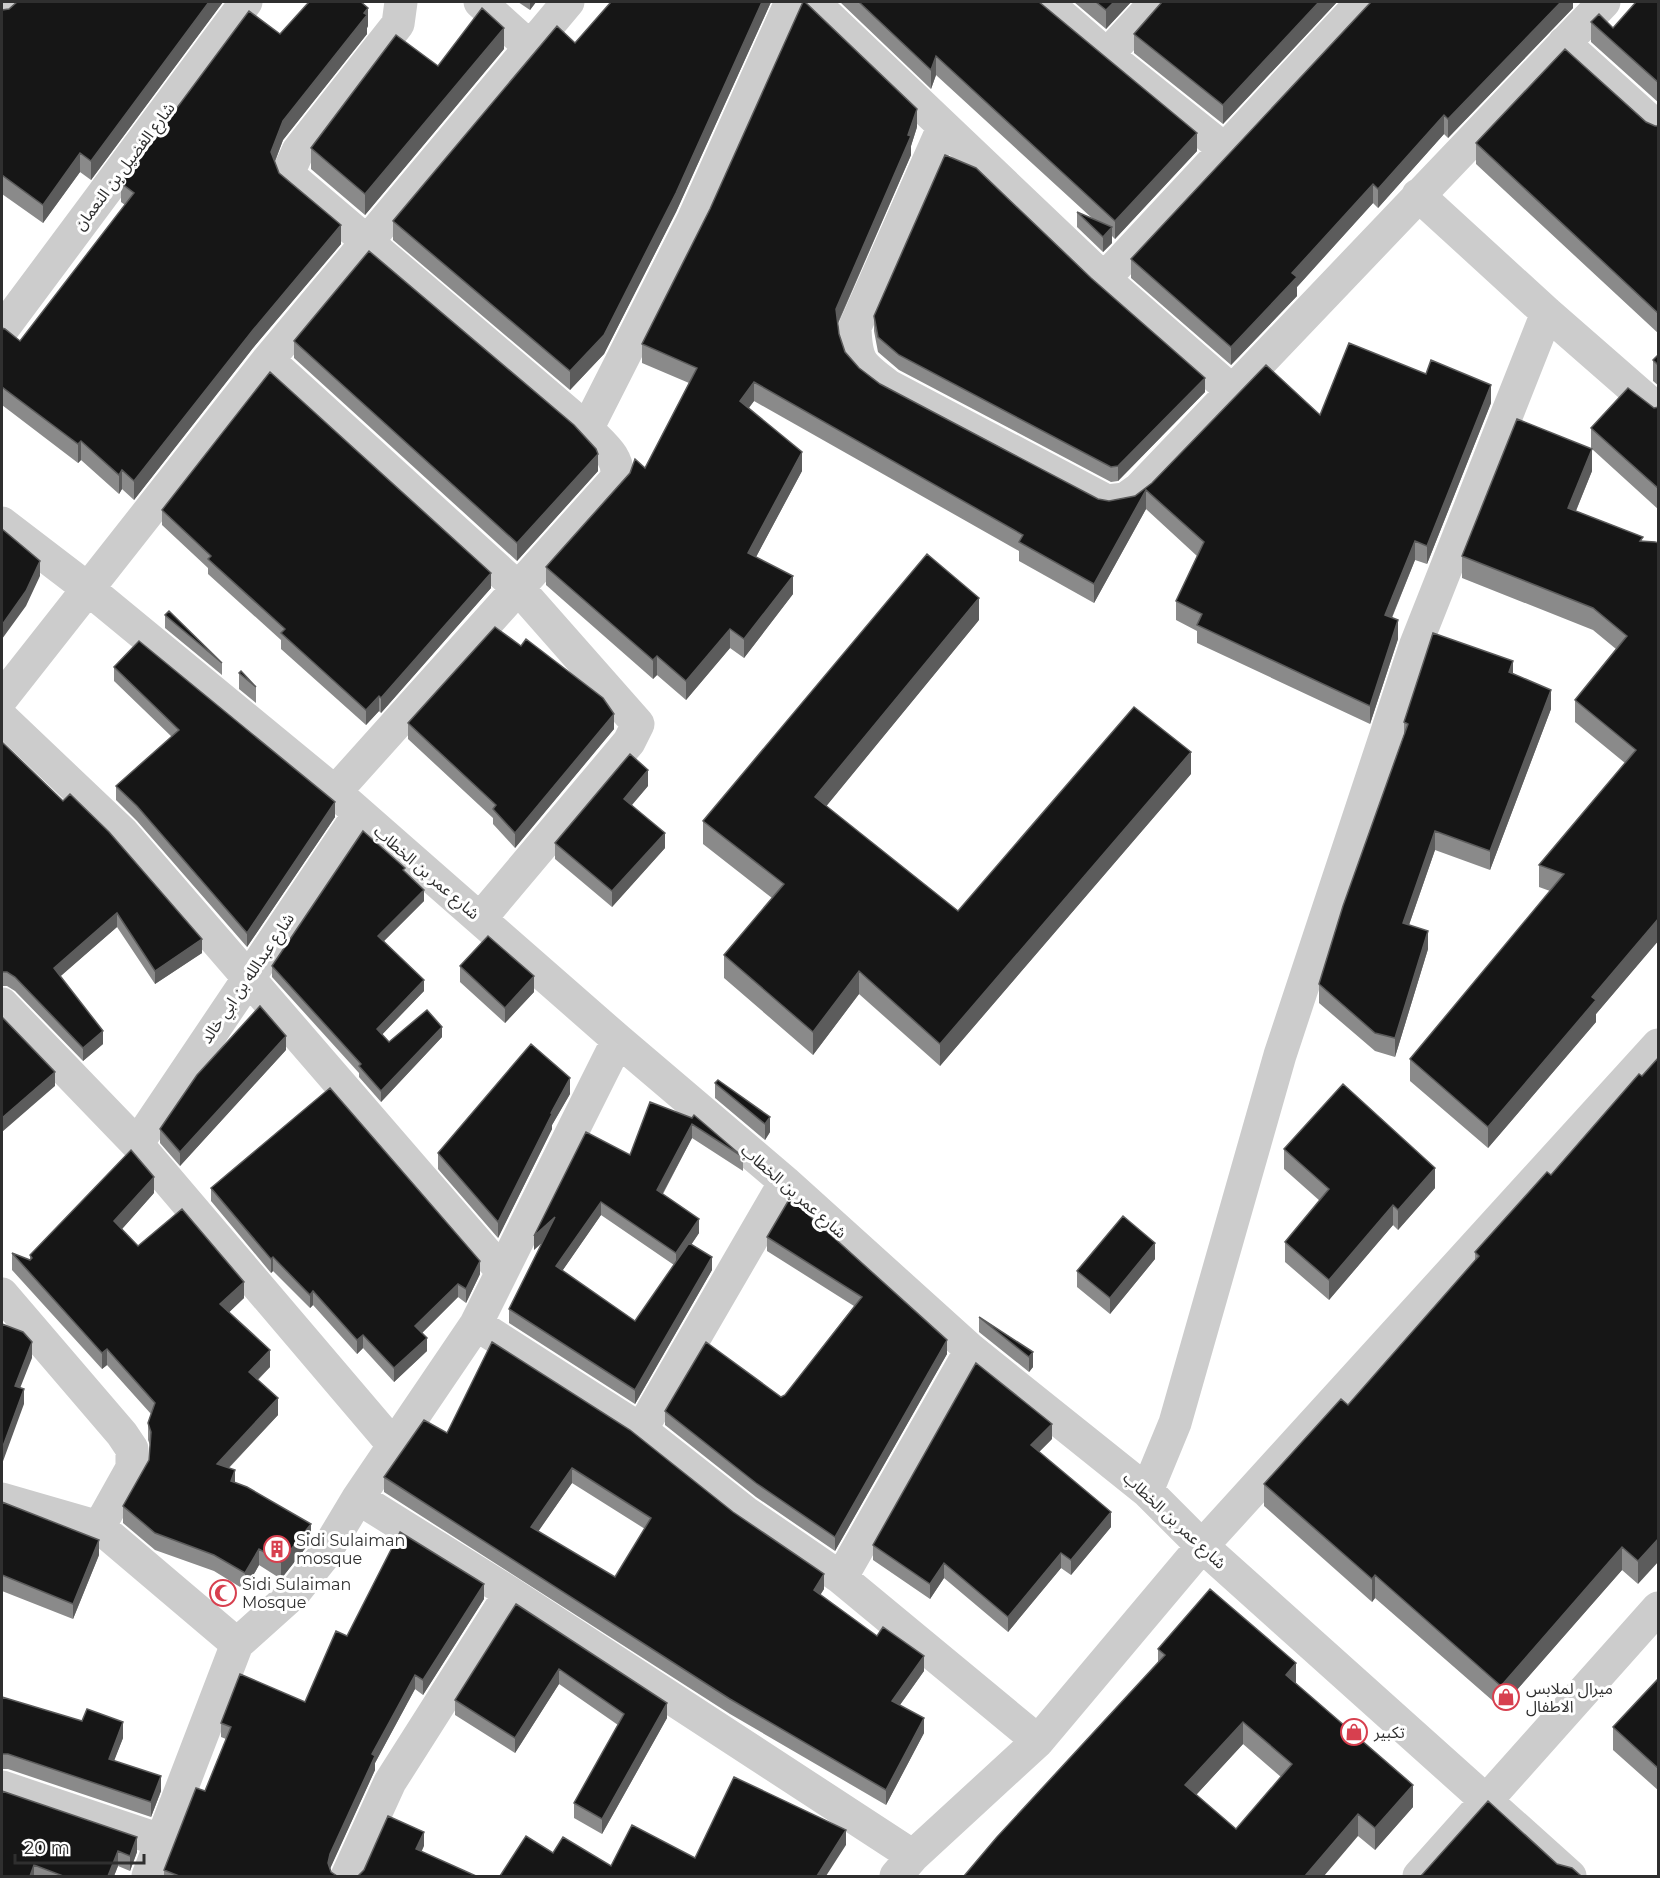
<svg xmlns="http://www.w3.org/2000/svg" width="1660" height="1878" font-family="Montserrat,'Noto Sans Arabic',sans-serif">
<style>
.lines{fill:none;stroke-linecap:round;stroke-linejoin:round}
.minor{stroke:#ccc;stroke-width:33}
.wall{fill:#8a8a8a;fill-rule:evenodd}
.shaded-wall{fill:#5c5c5c}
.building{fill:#161616;stroke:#5c5c5c;stroke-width:1.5;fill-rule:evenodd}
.labels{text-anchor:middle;stroke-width:6;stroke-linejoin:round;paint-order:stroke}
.street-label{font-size:16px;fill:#2f2f2f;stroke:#fff}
.poi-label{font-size:16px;fill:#2f2f2f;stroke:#fff;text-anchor:start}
</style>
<rect width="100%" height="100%" fill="#fff"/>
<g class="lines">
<path class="minor" d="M480,2L530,47
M813,2L1104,279L1231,390
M1046,2L1107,55L1223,148
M2,10L8,2
M1564,43L1658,128
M1107,55L1156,2
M943,128L855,327C856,363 861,365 889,386L1107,501L1125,499L1139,489L1604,2
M1418,195L1547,313L1658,410
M1104,279L1362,2
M2,330L246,2
M268,360L518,588L638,724L629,742L480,919
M587,429L693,220L791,2
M2,523L87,588L335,792L618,1040L785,1182L971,1350L1147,1491L1202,1546L1570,1876
M2,698L268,360L568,2
M2,718L123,833L501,1270
M335,792L616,479C622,458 600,443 587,429L291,177L290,169L298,151L398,24L401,2
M2,1004L137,1144L395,1447
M137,1144L359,814
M2,1294L122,1434L132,1449V1468L99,1527
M476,1324L641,1430L745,1512L841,1578L1038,1741
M641,1430L785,1182
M1147,1491L1175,1423L1280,1055L1416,644L1547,313
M358,1498L510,1593L913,1856
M2,1499L99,1527L237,1644
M841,1578L971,1350
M2,1787L160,1840
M148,1876L237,1644L294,1593L322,1558L358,1498L476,1324L618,1040
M347,1876L390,1782L510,1593
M896,1876L913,1856L1038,1741L1202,1546L1658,1045
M1419,1876L1658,1608"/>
</g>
<path class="wall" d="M17,2H223L91,180L80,172L43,223L2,194V10L9,9Z
M518,2H536L530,10Z
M611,2H771L676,212L604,354L570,390L393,240V221L575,43Z
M840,2H1039L1197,151L1115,239L1112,236V243L1103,252L1077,227V212L1093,219L936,75L931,89Z
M1074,2H1131L1106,29Z
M1337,2L1223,124L1134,53V34Z
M1573,2V8L1448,138L1444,134L1378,208L1373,203L1297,287V296L1231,365L1131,278V259Z
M1659,2V103L1591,42V22L1613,28Z
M368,26L367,28V34L283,140L275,162L279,173L341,244L253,348L134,500L122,489L119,494L81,460L78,463L2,405V328L20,341L125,205L121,202V183L280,34Z
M504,49L365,215L311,169V148Z
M1646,122L1655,126H1659V334L1476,164V143Z
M917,127L911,146V155L838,324L839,334L845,352L859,368L880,384L1098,499L1109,501L1135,496L1152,483L1320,415L1491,403L1427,564L1415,560L1392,618L1398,639L1370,724L1197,643V631L1176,620V601L1197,556L1146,509L1094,603L1019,561V551L754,401L749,408L802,471L756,557L793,594L744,658L730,648L686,700L657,675L653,679L546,585V567L645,468L689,383L642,363V344Z
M874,316L1205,392L1118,481L1111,482L899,370L878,352L874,331Z
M294,341L598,471L517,561L294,358Z
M1659,354V386L1653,381V360Z
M1659,407V510L1592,449V471L1576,511L1643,541L1659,543V940L1596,1014V1022L1488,1148L1410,1081V1059L1550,891L1539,887V865L1625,763L1575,722V700L1616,649L1593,630L1462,578V556L1591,448V428L1654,408Z
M162,510L491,588L381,713L379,711L366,725L281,649V640L208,574V568L162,525Z
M165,615L222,663V675L165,628Z
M979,620L826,806L958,911L1191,774L940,1066L859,994L813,1055L724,978V955L772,898L703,844V821Z
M114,667L335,817L247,947L137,821L116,800V786L172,737L114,681Z
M239,673L256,687V703L239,689Z
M1513,674L1551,709L1490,870L1435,850L1409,925L1428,949L1395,1057L1375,1051L1319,1003V984L1404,737V722Z
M408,723L614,729L515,848L493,824V818L408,739Z
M2,742L202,953L155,984L117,927L60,976L103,1044L83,1061L15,991L7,986H2Z
M648,786L632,805L665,848L612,907L555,859V843Z
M405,872L424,901L384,941L424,991L382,1034L389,1042L442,1037L381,1102L359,1077V1073L272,977V966Z
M460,966L534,992L505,1023L460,982Z
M286,1050L180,1166L160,1143V1129Z
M1639,1074L1638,1584L1622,1570L1501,1708L1375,1598L1372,1602L1264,1506V1484L1348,1405L1475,1261V1252L1551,1175Z
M715,1083L770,1117V1132L765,1140L715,1098Z
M570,1094L552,1125V1129L498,1238L438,1169V1153Z
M692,1118L743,1157V1171L692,1138L663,1194L699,1233L691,1245L712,1270L635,1404L509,1323V1309L542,1243L534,1250L630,1155ZM601,1215L674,1265L635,1321L562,1271Z
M1284,1149L1435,1188L1398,1230L1393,1225L1329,1300L1285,1262V1242L1320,1201L1284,1169Z
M211,1188L480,1274L466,1303L458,1297L422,1333L427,1351L394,1382L363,1348L357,1354L313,1305L310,1308L273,1271L271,1273L211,1201Z
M154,1193L122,1229L138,1246L244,1298L229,1312L270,1367L258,1380L278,1415L229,1468L235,1483L311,1541L281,1579L259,1565L245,1590L214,1571L155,1550L123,1523V1506L149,1460L150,1445L148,1440V1423L151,1414L107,1365L102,1369L12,1270V1253L30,1260V1255Z
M790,1198L947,1354L835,1551L756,1497L665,1425V1411L781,1397L785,1395L854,1306L767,1251V1237Z
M1155,1259L1110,1314L1077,1287V1271Z
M979,1317L1033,1352V1367L1029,1372L979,1332Z
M492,1342L824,1589L820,1595L924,1671L900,1705L924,1733L886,1805L730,1714L384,1492V1477L447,1433ZM572,1483L645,1529L615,1577L538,1531Z
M1052,1439L1039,1452L1111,1527L1071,1575L1061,1568L1008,1632L944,1578L930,1599L873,1560V1545Z
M2,1502L99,1555L73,1619L2,1591Z
M484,1599L423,1695L415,1689L375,1763V1770L330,1868L331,1872L337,1876H164V1870L205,1791L226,1739L221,1737V1723L305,1702L347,1636Z
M516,1604L667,1718L602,1834L574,1818V1803L618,1725L559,1684L515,1753L455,1715V1700Z
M1158,1649L1296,1683L1413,1807L1375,1850L1358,1836L964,1876L1158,1663ZM1243,1744L1281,1777L1236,1829L1196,1795Z
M1659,1678V1791L1613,1750V1727Z
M2,1697L123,1738L114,1760L161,1791L151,1817L8,1769H2Z
M2,1791L137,1852L130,1871L118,1866L114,1876H2Z"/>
<path class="shaded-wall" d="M209,2H223L91,180V161Z
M530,2H536L530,10Z
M762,2H771L676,212L604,354L570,390V371Z
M1114,2H1131L1106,29V10Z
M1319,2H1337L1223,124V105Z
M1561,2H1573V8L1448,138V119Z
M368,8V26L367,28V34L283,140L271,171V152L283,121Z
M504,28V49L365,215V194Z
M936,56V75L931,89V70Z
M917,109V127L911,146V155L836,327V309L908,135Z
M1444,115V134L1378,208V189Z
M1197,133V151L1115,239V221Z
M80,153V172L43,223V205Z
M1373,184V203L1297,287V296L1231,365V347L1292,273Z
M341,225V244L253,348L134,500V481L253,330Z
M1112,227V243L1103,252V237Z
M1205,378V392L1118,481V466Z
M754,382V401L740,419V401Z
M1491,385V403L1427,564V546Z
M81,441V460L78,463V444Z
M1592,449V471L1568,530V508Z
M802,452V471L748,572V553Z
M598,454V471L517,561V543Z
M122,470V489L119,494V475Z
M1146,490V509L1094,603V584Z
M1415,541V560L1385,634V615Z
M40,561V576L26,606L2,639V625Z
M491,573V588L381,713V698Z
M793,576V594L744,658V639Z
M979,598V620L815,820V797Z
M1398,620V639L1370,724V706Z
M730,629V648L686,700V681Z
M657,656V675L653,679V660Z
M1513,661V679L1509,672Z
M1551,690V709L1490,870V851Z
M379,696V711L366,725V710Z
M614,714V729L515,848V833Z
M1191,752V774L940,1066V1044Z
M648,770V786L624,814V799Z
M335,802V817L247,947V933Z
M1435,831V850L1403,942V923Z
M665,833V848L612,907V891Z
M424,890V901L378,947V936Z
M117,913V927L54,982V968Z
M1659,918V940L1596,1014V1022L1488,1148V1127L1592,997Z
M1428,931V949L1395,1057V1038Z
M202,939V953L155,984V971Z
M859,971V994L813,1055V1032Z
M534,976V992L505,1023V1008Z
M424,980V991L377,1040V1029Z
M442,1027V1037L381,1102V1091Z
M103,1031V1044L83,1061V1048Z
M286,1036V1050L180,1166V1152Z
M55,1072V1086L2,1132V1118Z
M570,1078V1094L552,1125V1129L498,1238V1222L551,1113Z
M770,1117V1132L765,1140V1124Z
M692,1124V1138L657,1204V1190Z
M3,1150V1164L2,1165V1151Z
M1435,1168V1188L1398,1230V1210Z
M154,1177V1193L114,1238V1221Z
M601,1202V1215L556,1280V1266Z
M1393,1205V1225L1329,1300V1280Z
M555,1217V1231L534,1250V1236Z
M699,1219V1233L676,1267V1253Z
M1155,1243V1259L1110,1314V1298Z
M273,1257V1271L271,1273V1259Z
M712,1257V1270L635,1404V1390Z
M480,1261V1274L466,1303V1289Z
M244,1282V1298L220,1321V1304Z
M458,1284V1297L415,1340V1326Z
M313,1291V1305L310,1308V1295Z
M363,1335V1348L357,1354V1340Z
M427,1338V1351L394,1382V1368Z
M947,1340V1354L835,1551V1537Z
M32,1342V1358L15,1401V1386Z
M107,1349V1365L102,1369V1353Z
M270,1350V1367L249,1388V1372Z
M1033,1352V1367L1029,1372V1357Z
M24,1389V1404L2,1464V1449Z
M278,1398V1415L217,1480V1464Z
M1052,1424V1439L1031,1460V1445Z
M572,1468V1483L531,1542V1527Z
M235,1470V1487L231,1481Z
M1111,1512V1527L1071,1575V1560Z
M311,1524V1541L281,1579V1562Z
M1659,1538V1561L1638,1584V1561Z
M99,1540V1555L73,1619V1604Z
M1622,1547V1570L1501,1708V1686Z
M259,1549V1565L245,1590V1573Z
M1061,1553V1568L1008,1632V1617Z
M944,1563V1578L930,1599V1584Z
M824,1574V1589L814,1605V1590Z
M1375,1575V1598L1372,1602V1579Z
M484,1584V1599L423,1695V1680Z
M924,1656V1671L892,1716V1701Z
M1296,1663V1686L1286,1675Z
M559,1669V1684L515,1753V1738Z
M415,1675V1689L375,1763V1770L330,1869L328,1863L330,1854L372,1754Z
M667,1703V1718L602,1834V1819Z
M924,1718V1733L886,1805V1790Z
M123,1722V1738L109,1774V1759Z
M1243,1722V1744L1185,1807V1785Z
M161,1776V1791L151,1817V1802Z
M1413,1785V1807L1375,1850V1828Z
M1358,1814V1836L1324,1876H1305Z
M846,1830V1845L826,1876H817Z
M424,1832V1846L416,1864V1849Z
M137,1837V1852L130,1871V1856Z
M118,1851V1866L114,1876H108Z
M34,1865V1876H30Z"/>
<path class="building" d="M17,2H209L91,161L80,153L43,205L2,175V10L9,9Z
M309,2H361L368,8L364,13L367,15L283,121L271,152L279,173L341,225L253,330L134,481L122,470L119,475L81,441L78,444L2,387V328L5,329L20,341L134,193L121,183L249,11L280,34Z
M611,2H762L676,193L604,335L570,371L393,221L557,26L575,43Z
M803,2H805L917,109L908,135L911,136L836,309L839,334L845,352L859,368L880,384L1098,499L1109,501L1135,496L1152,483L1266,365L1320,415L1349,343L1426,374L1431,360L1491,385L1427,546L1415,541L1385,615L1398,620L1370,706L1197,625L1202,614L1176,601L1204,542L1146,490L1094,584L1019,542L1023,535L754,382L740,401L802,452L748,553L793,576L744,639L730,629L686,681L657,656L653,660L546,567L630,473L635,459L645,468L697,368L642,344L710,209Z
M859,2H1039L1197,133L1115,221L936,56L931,70Z
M1096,2H1114L1106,10Z
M1162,2H1319L1223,105L1134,34Z
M1371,2H1561L1448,119L1444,115L1378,189L1373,184L1292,273L1297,277L1231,347L1131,259Z
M1636,2H1659V83L1591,22L1599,14L1613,28Z
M482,8L504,28L365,194L311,148L396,35L438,66Z
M1565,49L1646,122L1655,126H1659V314L1476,143Z
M945,155L976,168L1091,278L1205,378L1118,466L1111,467L899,355L878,337L874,316Z
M1077,212L1112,227L1103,237Z
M369,251L574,425L596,449L598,454L517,543L294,341Z
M1659,354V366L1653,360Z
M270,372L491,573L381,698L379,696L366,710L281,633L285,629L208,559L211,556L162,510Z
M1628,388L1654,408L1659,407V489L1591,428Z
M1517,419L1592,449L1568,508L1643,537L1640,541L1655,542L1659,543V918L1592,997L1596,1000L1488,1127L1410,1059L1564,874L1539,865L1636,750L1575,700L1627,636L1593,608L1462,556Z
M2,529L40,561L26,591L2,625Z
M927,554L979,598L815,797L958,911L1134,707L1191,752L940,1044L859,971L813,1032L724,955L784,884L703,821Z
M169,611L222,663L165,615Z
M495,627L521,646L526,639L603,698L614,714L515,833L493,809L496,805L408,723Z
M1433,633L1513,661L1509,672L1551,690L1490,851L1435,831L1403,923L1428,931L1395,1038L1375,1033L1319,984L1343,906L1408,724L1404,722Z
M139,641L335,802L247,933L137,806L116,786L179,730L114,667Z
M241,671L256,687L239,673Z
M2,742L63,801L70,794L109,832L202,939L155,971L117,913L54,968L103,1031L83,1048L15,977L7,972H2Z
M630,754L648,770L624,799L665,833L612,891L555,843Z
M363,831L405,868L403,870L424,890L378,936L424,980L377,1029L389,1042L427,1010L442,1027L381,1091L359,1066L361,1064L272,966Z
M488,936L534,976L505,1008L460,966Z
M260,1006L286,1036L180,1152L160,1129L197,1075Z
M2,1017L55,1072L2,1118Z
M531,1044L570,1078L551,1113L552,1114L498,1222L438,1153Z
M1659,1057V1538L1638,1561L1622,1547L1501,1686L1375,1575L1372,1579L1264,1484L1341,1399L1348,1405L1479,1256L1475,1252L1547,1172L1551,1175L1639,1074L1642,1076Z
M718,1080L770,1117L765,1124L715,1083Z
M1343,1084L1435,1168L1398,1210L1393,1205L1329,1280L1285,1242L1329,1189L1284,1149Z
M330,1088L480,1261L466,1289L458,1284L415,1326L427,1338L394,1368L363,1335L357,1340L313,1291L310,1295L273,1257L271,1259L211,1188Z
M650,1102L692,1118L694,1115L743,1157L692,1124L657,1190L699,1219L676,1253L601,1202L556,1266L635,1321L689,1243L712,1257L635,1390L509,1309L555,1217L534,1236L586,1132L630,1155Z
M131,1150L154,1177L114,1221L138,1246L182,1209L244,1282L220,1304L270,1350L249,1372L278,1398L217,1464L235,1470L231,1481L247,1487L311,1524L281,1562L259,1549L245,1573L214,1555L155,1533L123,1506L149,1460L151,1432L148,1423L155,1403L107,1349L102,1353L12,1253L30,1260L32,1258L30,1255Z
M790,1198L947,1340L835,1537L756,1483L665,1411L706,1342L781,1397L785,1395L862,1297L767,1237Z
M1123,1216L1155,1243L1110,1298L1077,1271Z
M979,1317L1033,1352L1029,1357Z
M2,1324L23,1332L32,1342L15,1386L24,1389L2,1449Z
M492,1342L630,1430L733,1512L824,1574L814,1590L877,1636L883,1627L924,1656L892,1701L924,1718L886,1790L730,1699L384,1477L424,1420L447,1433ZM572,1468L651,1518L615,1577L531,1527Z
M976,1363L1052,1424L1031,1445L1111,1512L1071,1560L1061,1553L1008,1617L944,1563L930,1584L873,1545Z
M2,1502L99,1540L73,1604L2,1575Z
M400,1532L484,1584L423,1680L415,1675L372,1754L375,1756L330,1854L328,1863L331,1872L337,1876H179L164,1870L196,1788L205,1791L231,1727L221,1723L240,1674L305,1702L336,1631L347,1636Z
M1210,1589L1296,1663L1286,1675L1413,1785L1375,1828L1358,1814L1305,1876H964L997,1837L1165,1655L1158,1649ZM1243,1722L1292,1764L1236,1829L1185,1785Z
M516,1604L667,1703L602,1819L574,1803L624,1714L559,1669L515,1738L455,1700Z
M1659,1678V1769L1613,1727Z
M2,1697L82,1721L87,1709L123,1722L109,1759L161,1776L151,1802L8,1754H2Z
M734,1777L846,1830L817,1876H500L526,1836L553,1853L563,1837L611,1866L632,1825L695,1858Z
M2,1791L137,1837L130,1856L118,1851L108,1876H63L34,1865L30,1876H2Z
M1488,1801L1557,1864L1572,1868L1581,1876H1421Z
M388,1816L424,1832L416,1849L476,1876H358L364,1870Z"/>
<defs>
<symbol id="building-ring" viewBox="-11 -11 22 22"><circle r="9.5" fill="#fff" stroke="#d7404f" stroke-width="1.5"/><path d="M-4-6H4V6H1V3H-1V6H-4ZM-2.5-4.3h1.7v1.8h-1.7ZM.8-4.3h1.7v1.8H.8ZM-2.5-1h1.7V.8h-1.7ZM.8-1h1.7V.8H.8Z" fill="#d7404f"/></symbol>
<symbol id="mosque-ring" viewBox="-11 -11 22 22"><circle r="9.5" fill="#fff" stroke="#d7404f" stroke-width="1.5"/><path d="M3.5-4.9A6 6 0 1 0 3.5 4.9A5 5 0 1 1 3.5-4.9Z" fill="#d7404f"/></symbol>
<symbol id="shop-ring" viewBox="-11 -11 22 22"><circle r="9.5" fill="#fff" stroke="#d7404f" stroke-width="1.5"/><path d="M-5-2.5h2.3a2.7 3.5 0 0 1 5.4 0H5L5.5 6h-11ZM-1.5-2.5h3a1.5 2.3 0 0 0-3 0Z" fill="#d7404f"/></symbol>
</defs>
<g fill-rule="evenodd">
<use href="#building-ring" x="262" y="1534" width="30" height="30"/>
<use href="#mosque-ring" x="208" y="1578" width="30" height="30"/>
<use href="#shop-ring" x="1491" y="1682" width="30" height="30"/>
<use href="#shop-ring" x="1339" y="1717" width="30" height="30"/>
</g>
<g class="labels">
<g class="street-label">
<text transform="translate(124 166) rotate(-53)" y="6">شارع الفضيل بن النعمان</text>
<text transform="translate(427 872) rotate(41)" y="6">شارع عمر بن الخطاب</text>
<text transform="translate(247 978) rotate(-56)" y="6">شارع عبدالله بن ابي خالد</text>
<text transform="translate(794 1191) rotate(41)" y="6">شارع عمر بن الخطاب</text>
<text transform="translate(1175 1520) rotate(43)" y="6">شارع عمر بن الخطاب</text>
</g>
<g class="poi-label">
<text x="296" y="1546">Sidi Sulaiman<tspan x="296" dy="18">mosque</tspan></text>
<text x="242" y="1590">Sidi Sulaiman<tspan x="242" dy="18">Mosque</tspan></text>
<text x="1526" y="1694">ميرال لملابس<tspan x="1526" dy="18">الاطفال</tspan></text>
<text x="1374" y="1738">تكبير</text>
</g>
</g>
<rect width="1660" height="1878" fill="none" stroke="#2f2f2f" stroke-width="6"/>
<path d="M15 1854v9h129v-9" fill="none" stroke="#2f2f2f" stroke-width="3"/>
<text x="24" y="1854" font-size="18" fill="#2f2f2f" stroke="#ffffff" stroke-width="4.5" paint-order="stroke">20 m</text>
</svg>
